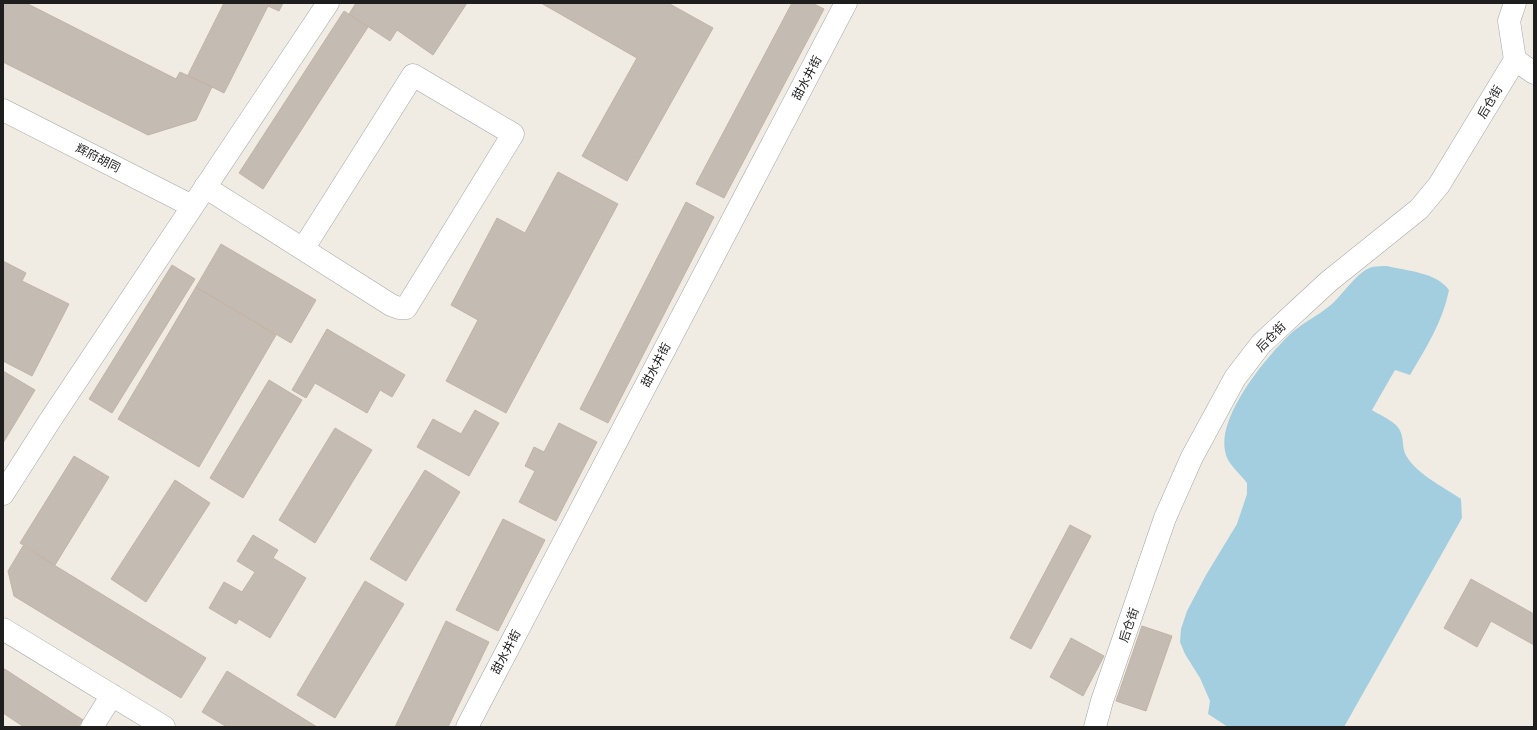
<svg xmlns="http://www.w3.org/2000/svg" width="1537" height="730" font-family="Figtree,'Noto Sans SC',sans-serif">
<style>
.water{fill:#a2cedf}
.building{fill:#c4bcb3;stroke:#c2b3a5}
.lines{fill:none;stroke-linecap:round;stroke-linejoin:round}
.minor-casing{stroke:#a5a5a5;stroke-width:23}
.minor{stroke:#fff;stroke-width:22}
.labels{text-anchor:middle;stroke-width:3.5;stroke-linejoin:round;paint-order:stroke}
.street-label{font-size:12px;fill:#1e1e1e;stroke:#fff}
</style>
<rect width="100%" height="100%" fill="#f0ece4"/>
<path class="water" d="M1387,266C1407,271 1436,272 1449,290C1443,321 1426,348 1410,375L1395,370L1372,410C1381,416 1398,422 1401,433C1404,441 1402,450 1407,457C1418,475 1444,487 1461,499L1462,518L1344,727H1228L1208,714L1210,701L1200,678L1185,654L1180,642L1181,629L1187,611L1206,575L1237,524L1247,494V483C1239,472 1227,464 1225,451C1218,416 1264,360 1288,336C1300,324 1318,316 1332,304C1343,294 1358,271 1372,267C1377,266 1383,266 1387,266Z"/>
<path class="building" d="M3,3H26L176,79L180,72L212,87L196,120L148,135L3,62Z
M224,3H283L279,11L268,6L224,93L188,75Z
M356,3H467L433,55L397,30L390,41L349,14Z
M541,3H668L713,28L627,181L582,156L637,58Z
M792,3H812L824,9L724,198L696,184Z
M344,11L368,27L263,189L239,173Z
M558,172L618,204L506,413L446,381L478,320L451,305L497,218L525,233Z
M686,202L714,217L608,423L580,409Z
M221,244L316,300L291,343L196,287Z
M3,261L26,273L22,281L69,304L32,376L3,361Z
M172,265L195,279L112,413L89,399Z
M196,287L276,335L199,467L118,419Z
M327,329L405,375L392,397L380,390L367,413L315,383L306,398L292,390Z
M3,371L35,390L3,443Z
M269,380L302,400L243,498L210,478Z
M475,410L499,423L469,476L417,447L433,419L461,434Z
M559,423L597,442L556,521L519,502L535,471L525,466L534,447L544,452Z
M335,428L372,450L315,543L279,520Z
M74,456L109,477L55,565L20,543Z
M425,470L460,492L406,581L370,559Z
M175,480L210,503L146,602L111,579Z
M503,519L545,540L498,631L456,610Z
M1070,525L1091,536L1031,649L1010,638Z
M253,535L278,550L273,558L306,578L270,638L239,619L236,624L209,608L224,582L242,592L255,572L237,561Z
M23,546L206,658L181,698L14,596L8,571Z
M1471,579L1534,614V645L1491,621L1477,647L1444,628Z
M365,581L404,604L335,718L297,695Z
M446,621L489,642L448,727H395Z
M1142,626L1172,636L1146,711L1116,701Z
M1071,638L1104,656L1083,696L1050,677Z
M3,668L83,720L78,727H24L3,713Z
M227,671L317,727H227L202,712Z"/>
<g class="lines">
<defs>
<path id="minor" d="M1515,60L1534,73
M3,110L192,206
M205,187L391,305L399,308H406L513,134L413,75L303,249
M3,494L49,422L328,3
M3,629L164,727
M92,727L112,695
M467,727L846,3
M1095,727L1102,701L1165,518L1192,457L1235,378L1261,344L1328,282L1419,209L1439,185L1515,60L1509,21L1515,3"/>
</defs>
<use href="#minor" class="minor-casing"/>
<use href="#minor" class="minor"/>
</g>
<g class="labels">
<g class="street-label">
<text transform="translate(807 78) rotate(-62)" y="4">甜水井街</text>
<text transform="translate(1490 102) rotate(-59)" y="4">后仓街</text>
<text transform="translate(98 158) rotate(27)" y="4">辉府胡同</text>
<text transform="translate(1271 337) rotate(-45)" y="4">后仓街</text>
<text transform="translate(656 365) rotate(-62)" y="4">甜水井街</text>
<text transform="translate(1129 625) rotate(-71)" y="4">后仓街</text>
<text transform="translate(506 652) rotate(-62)" y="4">甜水井街</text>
</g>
</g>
<rect width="1537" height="730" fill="none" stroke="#1e1e1e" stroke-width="8"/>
</svg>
